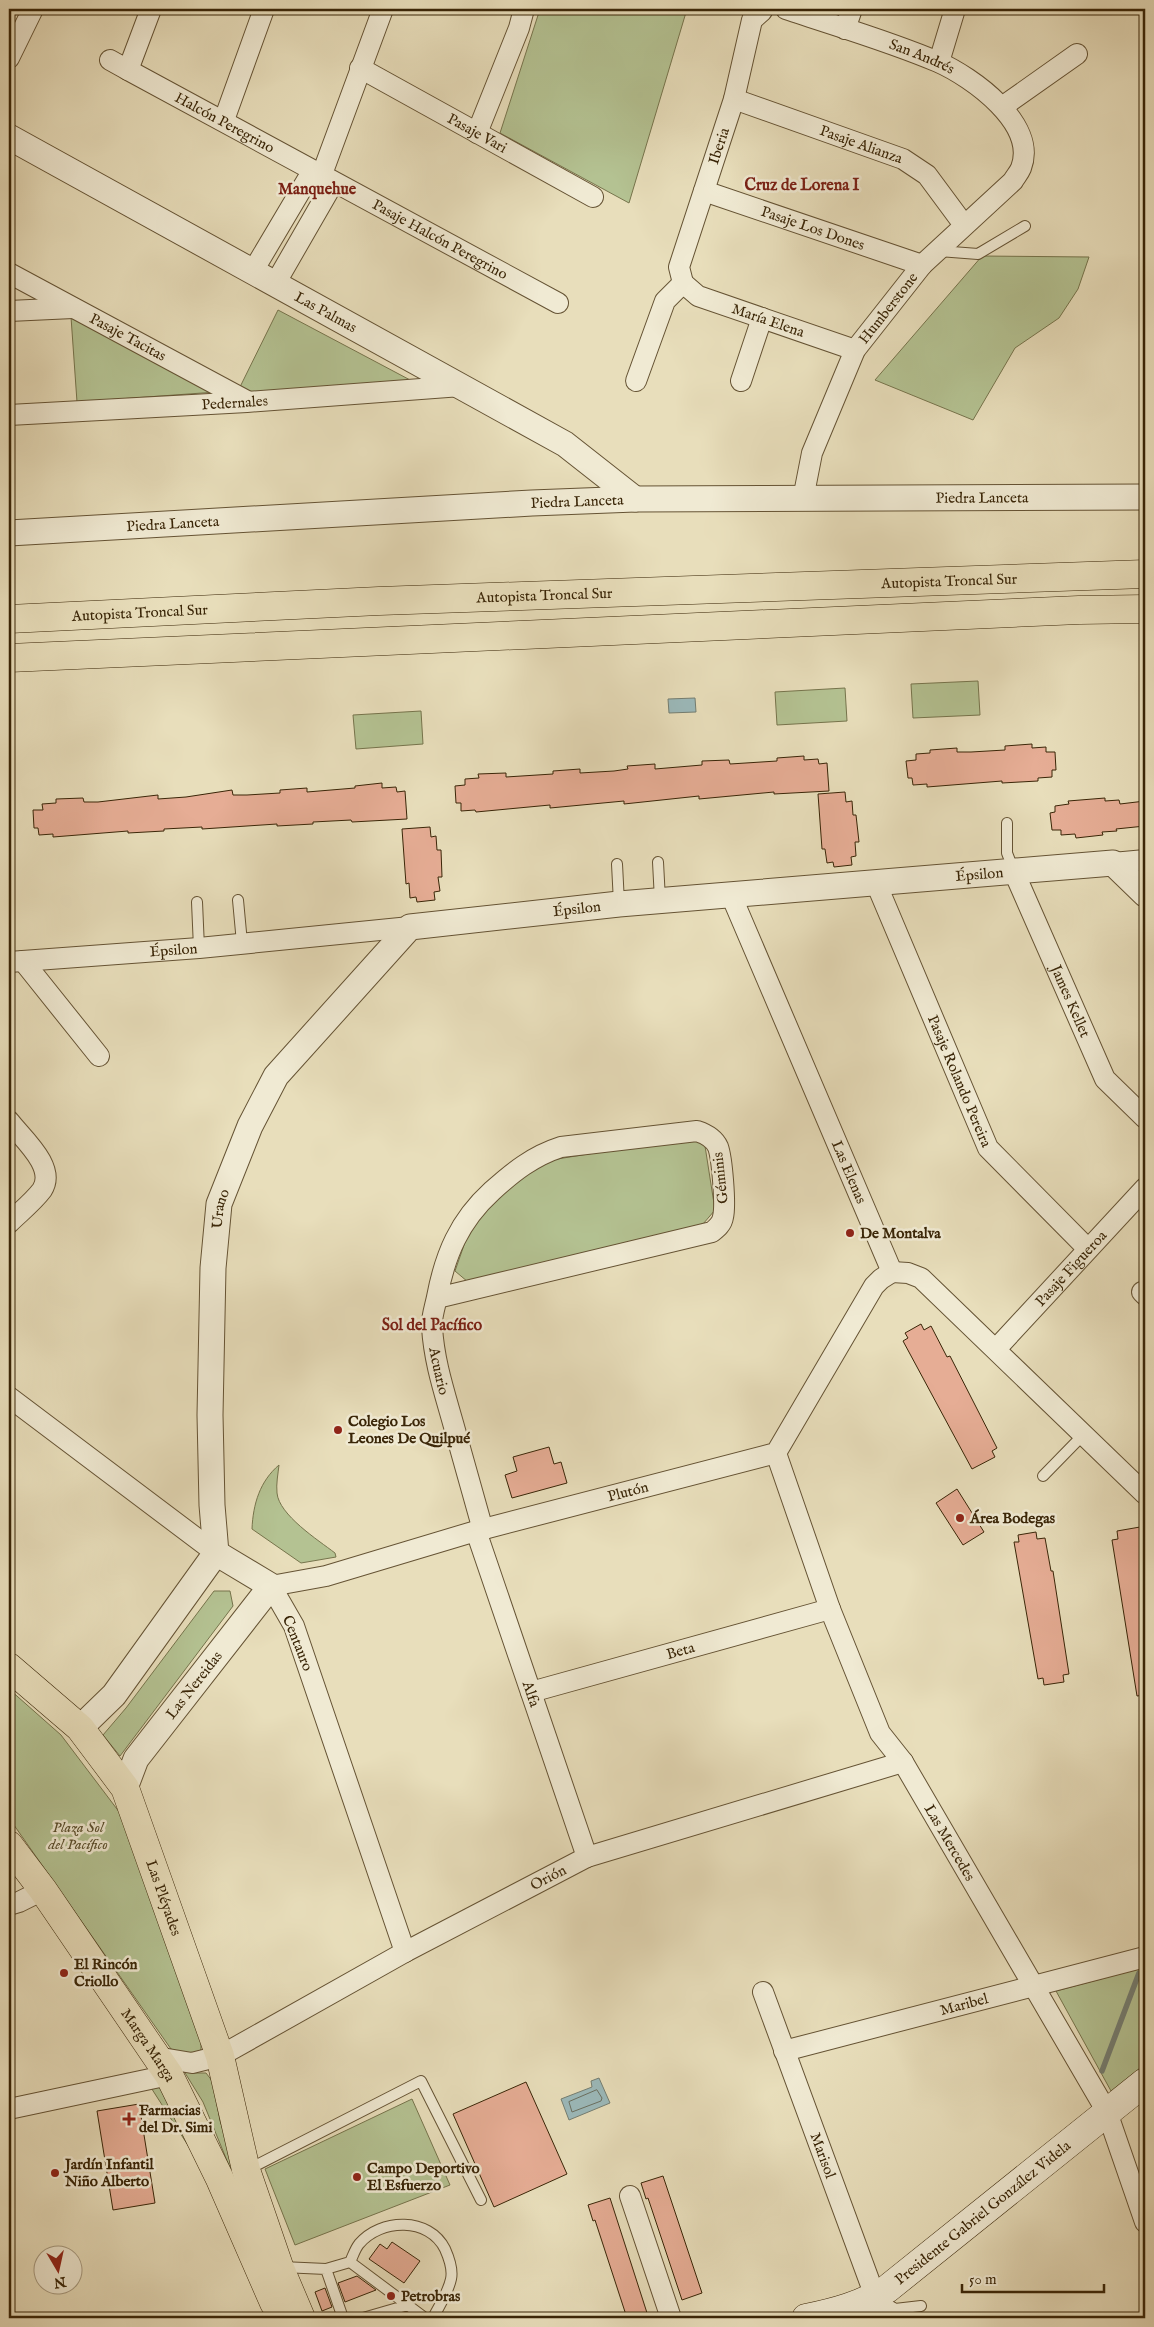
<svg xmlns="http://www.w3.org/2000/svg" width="1154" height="2327" font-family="'IM FELL English',serif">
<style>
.green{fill:#b4c292;stroke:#76744c}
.water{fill:#9bb9ba;stroke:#747e72}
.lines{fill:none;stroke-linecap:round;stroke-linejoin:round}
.shore{stroke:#6a6f60;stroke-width:1}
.stream{stroke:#747e72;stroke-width:5.5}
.building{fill:#e6ad95;stroke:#392507}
.service-casing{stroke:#655334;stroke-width:12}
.minor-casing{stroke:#655334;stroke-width:22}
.tertiary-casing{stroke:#655334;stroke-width:27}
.secondary-casing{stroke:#392507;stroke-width:29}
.primary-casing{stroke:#392507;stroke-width:29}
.motorway-casing{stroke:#392507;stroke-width:29}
.service{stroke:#f0ead3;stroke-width:10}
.minor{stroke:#f0ead3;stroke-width:20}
.tertiary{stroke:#f0ead3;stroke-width:25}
.secondary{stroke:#f0ead3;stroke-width:28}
.primary{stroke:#e8debb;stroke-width:28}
.motorway{stroke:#e8debb;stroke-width:28}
.poi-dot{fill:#8f2418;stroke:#f0ead3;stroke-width:2}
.labels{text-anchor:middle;stroke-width:5;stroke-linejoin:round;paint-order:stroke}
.street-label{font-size:15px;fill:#392507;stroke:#f0ead3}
.poi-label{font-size:15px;font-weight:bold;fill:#392507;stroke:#f0ead3;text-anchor:start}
.park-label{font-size:15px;font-style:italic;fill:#584c2a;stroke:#f0ead3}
.neighbourhood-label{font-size:16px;font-weight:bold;fill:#7a1f14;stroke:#f0ead3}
</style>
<rect width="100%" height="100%" fill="#e8debb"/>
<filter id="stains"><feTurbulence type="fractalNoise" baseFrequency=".004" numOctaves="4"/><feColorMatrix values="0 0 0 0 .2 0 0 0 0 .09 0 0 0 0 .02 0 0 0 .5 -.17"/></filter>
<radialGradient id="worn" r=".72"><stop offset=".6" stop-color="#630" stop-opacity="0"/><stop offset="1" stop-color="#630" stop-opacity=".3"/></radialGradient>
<path class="green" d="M540,9H687L629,203L500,133Z
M982,256L1089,257L1078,289L1059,318L1015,348L973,420L875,380Z
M278,310L412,381L237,393Z
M71,317L216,392L77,402Z
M978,681L980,715L913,718L911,684Z
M845,688L847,721L777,725L775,692Z
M421,711L423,744L356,749L353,715Z
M693,1137L705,1146L715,1210L703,1224L468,1282L455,1271L471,1225L505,1188L545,1161Z
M279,1465C278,1474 276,1484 277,1493C279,1515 318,1540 335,1553L336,1557L301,1563L252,1529C253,1504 260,1481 279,1465Z
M214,1591H230L233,1606L120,1756L103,1735L126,1708Z
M9,1689L61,1735L123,1817L201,2039V2050L187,2055L171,2049L9,1818Z
M1145,1967V2064L1111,2091L1056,1991Z
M182,2068L193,2073H206L213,2082L220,2121L273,2273L203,2102Z
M148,2083L165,2089L207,2175Z
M412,2099L450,2185L295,2245L265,2169Z"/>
<path class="water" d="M695,698L696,712L669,713L668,699Z
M599,2078L610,2103L569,2120L561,2099L592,2087L591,2081Z"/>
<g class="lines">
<path class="shore" d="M597,2090L602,2098L601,2101L572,2112L569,2102Z"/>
<path class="stream" d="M1102,2071L1139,1973"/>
</g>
<path class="building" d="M1032,744V748L1046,747V752H1055L1056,770H1052V777L1038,778V781L1002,783V781L927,787V784L913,785L912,778H908L906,761L916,760V754L930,753V750L957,748V752H971L1005,750V746Z
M804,756V760L818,759L819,764L827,763L829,791L774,794V792L699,799V796L624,804V801L550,808V805L476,812L475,810L461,811V803H456L455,786L465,785V779L479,778L478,774L506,773V777L553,774V771L580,769V773L614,771L628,769L627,766L655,764V769L702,765V761L729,760L730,764L777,761V758Z
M382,783V788L396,787L397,792L405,791L407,819L352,822L351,820L313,822V824L277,826V824L202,829V827L164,829V831L128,833V831L53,837V834L39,835L38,828H34L33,810H43L42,804L56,803V799L83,798L84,802H98L158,795V799L186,797L232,790L233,795H247L280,793V790L307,788V792L355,788V786Z
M845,792L846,802L852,801L853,815H856L859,842H855L856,856L851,857L852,865L834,867L833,862L827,863L825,849H822L818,794Z
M1105,798V801L1119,800L1120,804L1145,801V826L1116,829L1117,831L1102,832L1103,835L1076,838L1075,834L1061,835V830H1052L1050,813L1055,812V806L1069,804L1068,801Z
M430,827L431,837L436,836L437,850H441L442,877H438L440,891L434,892L435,900L417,902L416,897L410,898L409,883L406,884L402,829Z
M921,1324L924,1330L931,1326L947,1357L950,1356L997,1448L992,1451L995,1457L972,1469L903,1341L908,1338L905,1333Z
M549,1447L554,1464L561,1462L567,1483L512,1498L505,1475L517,1471L513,1457Z
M957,1489L984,1532L963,1545L936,1503Z
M1140,1527L1141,1535L1145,1534V1695L1137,1696L1112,1540L1118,1539L1117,1531Z
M1036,1532L1037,1539L1045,1538L1051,1571H1053L1069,1674L1063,1675L1064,1682L1044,1685L1043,1678L1038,1679L1014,1542H1019L1018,1535Z
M526,2082L567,2174L494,2207L453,2114Z
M139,2104L155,2203L113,2210L97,2111Z
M663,2176L702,2293L682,2300L648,2198L646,2199L641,2183Z
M610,2198L648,2316L640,2318H627L595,2220L593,2221L588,2205Z
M392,2242L420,2261L404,2283L369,2259L380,2244L387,2249Z
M357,2276L376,2290L345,2302L338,2283Z
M325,2288L332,2307L322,2311L315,2292Z"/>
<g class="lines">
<defs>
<path id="service" d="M939,251L978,254L1025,226
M1007,823V853L1014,871
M658,862L660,900
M617,864L619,903
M238,900L242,943
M197,902L199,948
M1043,1476L1083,1435
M247,2170L421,2081L481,2200
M350,2262C353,2256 355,2249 359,2244C381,2218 429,2217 445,2249C449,2258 453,2270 451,2279C448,2293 439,2306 433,2318
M350,2262L425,2318
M282,2267L326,2269L350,2262
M326,2269L343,2318
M878,2298L895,2309L921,2306
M363,2318L408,2305"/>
<g id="minor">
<path id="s1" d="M786,9C836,26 889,41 938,62C972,77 1038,124 1021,168C1019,173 1015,177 1013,181L922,265L855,350L812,453L803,499"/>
<path d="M845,29L852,9"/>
<path d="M9,58L33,9"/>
<path d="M110,60L128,70L151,9"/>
<path d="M939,62L955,9"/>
<path id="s2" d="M360,68L593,197"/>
<path id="s3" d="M128,70L558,303"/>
<path id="s4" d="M734,99L903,159L927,175L964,225"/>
<path d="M1002,107L1077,54"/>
<path d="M224,120L264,9"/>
<path d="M477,133L519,28L524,9"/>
<path id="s5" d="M704,191L922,265"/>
<path d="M253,271L307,180L322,174"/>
<path id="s6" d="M9,273L247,401"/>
<path id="s7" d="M683,283L679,267L734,99L752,20L762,11"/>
<path id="s8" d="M683,283L698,296L855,350"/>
<path d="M275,284L328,192L322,174L383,9"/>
<path d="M9,311L73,308"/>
<path d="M636,381L665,301L683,283"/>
<path d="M741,381L762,318"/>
<path id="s9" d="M9,415L247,402L461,386"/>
<path d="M1113,863L1145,860"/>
<path id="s10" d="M1014,872L1105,1079L1145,1118"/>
<path id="s11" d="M876,883L988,1148L1087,1248"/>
<path id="s12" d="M731,895L892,1272"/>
<path d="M23,961L99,1056"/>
<path id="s13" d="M9,962L199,948L410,927"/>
<path d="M9,1121C22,1138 57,1167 42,1190C33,1202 19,1213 9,1223"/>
<path d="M892,1272L908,1273L921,1278L1145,1494"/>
<path d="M1142,1292L1145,1295"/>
<path id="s14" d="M437,1298L712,1232C717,1228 722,1224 723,1217C726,1205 722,1158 718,1147C714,1138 706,1134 697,1131L561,1147C533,1156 513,1172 492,1191C459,1221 445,1255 437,1297C435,1307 431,1318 432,1327C434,1361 444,1391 453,1423C463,1459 473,1494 483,1530"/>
<path id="s15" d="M996,1349L1145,1188"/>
<path d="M9,1397L216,1553"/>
<path id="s16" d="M776,1453L830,1609L880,1733L903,1762L1107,2112L1145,2222"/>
<path id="s17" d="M476,1531L587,1857"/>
<path id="s18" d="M531,1692L830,1609"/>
<path d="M9,1905L19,1902L43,1890"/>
<path id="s19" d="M405,1952L294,1626L271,1586L326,1576L476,1531L776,1453L874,1286L881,1279L892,1272"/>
<path id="s20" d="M763,1992L883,2318"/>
<path id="s21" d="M784,2051L1145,1957"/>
<path id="s22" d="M156,2057L192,2063L220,2056L405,1952L587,1857L903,1762"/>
<path d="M9,2109L169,2075"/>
<path d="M630,2196L671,2318"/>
</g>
<g id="tertiary">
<path id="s23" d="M9,137L565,444L635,499"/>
<path id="s24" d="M9,533L532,503L635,499L1145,497"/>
<path id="s25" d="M216,1553L212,1505L210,1415L213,1268L219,1204L250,1126L276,1076L410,927L619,904L1113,863L1145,894"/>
<path d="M80,1728L114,1695L216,1553"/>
<path id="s26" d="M125,1788L136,1759L271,1586L216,1553"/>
</g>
<g id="secondary">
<path id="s27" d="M806,2318C835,2312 862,2305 887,2289L1145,2082"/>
</g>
<g id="primary">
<path id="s28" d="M9,1667L80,1728L125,1788L220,2056L246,2170L279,2266L301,2318"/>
<path id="s29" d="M9,1845L43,1890L169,2075L219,2177L274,2303"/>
</g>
<g id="motorway">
<path id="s30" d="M9,619L379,601L1145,574"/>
<path d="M9,658L1079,610L1145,609"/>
</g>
</defs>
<use href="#service" class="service-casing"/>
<use href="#minor" class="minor-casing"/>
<use href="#tertiary" class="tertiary-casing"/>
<use href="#secondary" class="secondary-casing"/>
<use href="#primary" class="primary-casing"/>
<use href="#motorway" class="motorway-casing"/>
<use href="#service" class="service"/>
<use href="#minor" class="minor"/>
<use href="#tertiary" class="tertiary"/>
<use href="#secondary" class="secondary"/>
<use href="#primary" class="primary"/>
<use href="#motorway" class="motorway"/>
</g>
<g class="poi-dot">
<circle cx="850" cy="1233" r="5"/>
<circle cx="338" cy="1430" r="5"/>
<circle cx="960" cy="1518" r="5"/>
<circle cx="64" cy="1973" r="5"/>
<path d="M126.5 2111.5h5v5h5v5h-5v5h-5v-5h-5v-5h5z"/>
<circle cx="55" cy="2173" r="5"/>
<circle cx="357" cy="2177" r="5"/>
<circle cx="391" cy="2296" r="5"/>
</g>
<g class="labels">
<g class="street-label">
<text dy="5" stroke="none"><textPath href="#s1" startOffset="144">San Andrés</textPath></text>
<text dy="5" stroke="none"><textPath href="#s3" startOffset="110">Halcón Peregrino</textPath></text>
<text dy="5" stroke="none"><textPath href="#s2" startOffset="134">Pasaje Vari</textPath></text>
<text dy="5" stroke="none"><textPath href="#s4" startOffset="135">Pasaje Alianza</textPath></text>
<text dy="5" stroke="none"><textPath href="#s7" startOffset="144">Iberia</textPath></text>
<text dy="5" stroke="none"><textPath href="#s5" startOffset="115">Pasaje Los Dones</textPath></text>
<text dy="5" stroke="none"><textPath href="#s3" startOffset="355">Pasaje Halcón Peregrino</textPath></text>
<text transform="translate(888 308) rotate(-52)" y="5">Humberstone</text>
<text dy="5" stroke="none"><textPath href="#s23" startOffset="362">Las Palmas</textPath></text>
<text dy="5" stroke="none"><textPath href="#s8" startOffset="94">María Elena</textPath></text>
<text dy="5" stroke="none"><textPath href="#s6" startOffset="135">Pasaje Tacitas</textPath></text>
<text dy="5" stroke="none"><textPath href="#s9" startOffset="226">Pedernales</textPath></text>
<text dy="5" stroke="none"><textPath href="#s24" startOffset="974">Piedra Lanceta</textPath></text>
<text dy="5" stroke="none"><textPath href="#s24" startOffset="569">Piedra Lanceta</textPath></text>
<text dy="5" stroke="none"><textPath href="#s24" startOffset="164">Piedra Lanceta</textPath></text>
<text dy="5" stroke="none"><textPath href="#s30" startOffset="941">Autopista Troncal Sur</textPath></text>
<text dy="5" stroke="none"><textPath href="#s30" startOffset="536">Autopista Troncal Sur</textPath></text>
<text dy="5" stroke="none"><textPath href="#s30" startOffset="131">Autopista Troncal Sur</textPath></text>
<text dy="5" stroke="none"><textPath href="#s25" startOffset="1262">Épsilon</textPath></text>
<text dy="5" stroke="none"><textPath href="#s25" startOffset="858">Épsilon</textPath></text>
<text dy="5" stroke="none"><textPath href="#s13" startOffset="165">Épsilon</textPath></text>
<text dy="5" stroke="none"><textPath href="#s10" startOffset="141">James Kellet</textPath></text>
<text dy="5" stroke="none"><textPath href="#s11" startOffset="215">Pasaje Rolando Pereira</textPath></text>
<text dy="5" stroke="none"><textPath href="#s12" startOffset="301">Las Elenas</textPath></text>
<text transform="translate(720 1178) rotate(-96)" y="5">Géminis</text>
<text dy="5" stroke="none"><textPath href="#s25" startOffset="345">Urano</textPath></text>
<text dy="5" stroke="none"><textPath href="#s15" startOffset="110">Pasaje Figueroa</textPath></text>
<text dy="5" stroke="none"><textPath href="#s14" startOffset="816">Acuario</textPath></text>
<text dy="5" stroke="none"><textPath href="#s19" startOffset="760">Plutón</textPath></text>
<text transform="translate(298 1643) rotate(68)" y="5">Centauro</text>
<text dy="5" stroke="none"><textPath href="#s18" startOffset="155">Beta</textPath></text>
<text dy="5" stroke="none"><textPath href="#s26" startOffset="125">Las Nereidas</textPath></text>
<text dy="5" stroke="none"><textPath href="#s17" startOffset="172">Alfa</textPath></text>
<text dy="5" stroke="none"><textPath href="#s16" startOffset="429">Las Mercedes</textPath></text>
<text dy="5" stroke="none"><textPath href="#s22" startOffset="439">Orión</textPath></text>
<text dy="5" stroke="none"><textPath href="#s28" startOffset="285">Las Pléyades</textPath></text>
<text dy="5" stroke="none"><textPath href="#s21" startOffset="186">Maribel</textPath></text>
<text dy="5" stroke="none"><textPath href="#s29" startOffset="244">Marga Marga</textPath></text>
<text dy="5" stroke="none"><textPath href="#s20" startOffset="174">Marisol</textPath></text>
<text dy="5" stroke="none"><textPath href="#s27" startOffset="209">Presidente Gabriel González Videla</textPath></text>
</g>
<g class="poi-label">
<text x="860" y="1238">De Montalva</text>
<text x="348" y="1426">Colegio Los<tspan x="348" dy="17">Leones De Quilpué</tspan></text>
<text x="970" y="1523">Área Bodegas</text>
<text x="74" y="1969">El Rincón<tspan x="74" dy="17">Criollo</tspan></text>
<text x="139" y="2115">Farmacias<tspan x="139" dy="17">del Dr. Simi</tspan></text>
<text x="65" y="2169">Jardín Infantil<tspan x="65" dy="17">Niño Alberto</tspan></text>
<text x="367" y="2173">Campo Deportivo<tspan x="367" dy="17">El Esfuerzo</tspan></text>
<text x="401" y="2301">Petrobras</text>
</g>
<g class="park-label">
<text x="78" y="1832">Plaza Sol<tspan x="78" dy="17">del Pacífico</tspan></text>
</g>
<g class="neighbourhood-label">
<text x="802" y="190">Cruz de Lorena I</text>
<text x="317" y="194">Manquehue</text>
<text x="432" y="1330">Sol del Pacífico</text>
</g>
</g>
<rect width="1154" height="2327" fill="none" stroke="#e8debb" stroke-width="30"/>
<rect x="10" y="10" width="1134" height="2307" fill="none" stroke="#392507" stroke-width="2.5"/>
<rect x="15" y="15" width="1124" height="2297" fill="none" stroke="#392507"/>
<g transform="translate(58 2270) rotate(171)"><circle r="24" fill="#f0ead3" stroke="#a79b81"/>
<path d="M0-4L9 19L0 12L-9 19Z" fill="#8f2418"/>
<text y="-8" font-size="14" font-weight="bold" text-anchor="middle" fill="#392507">N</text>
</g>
<path d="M962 2284v8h142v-8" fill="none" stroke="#392507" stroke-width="2.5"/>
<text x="969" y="2284" font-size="15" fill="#392507" stroke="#f0ead3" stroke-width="4" paint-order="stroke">50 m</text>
<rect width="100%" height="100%" filter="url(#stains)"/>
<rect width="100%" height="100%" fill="url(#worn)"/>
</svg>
